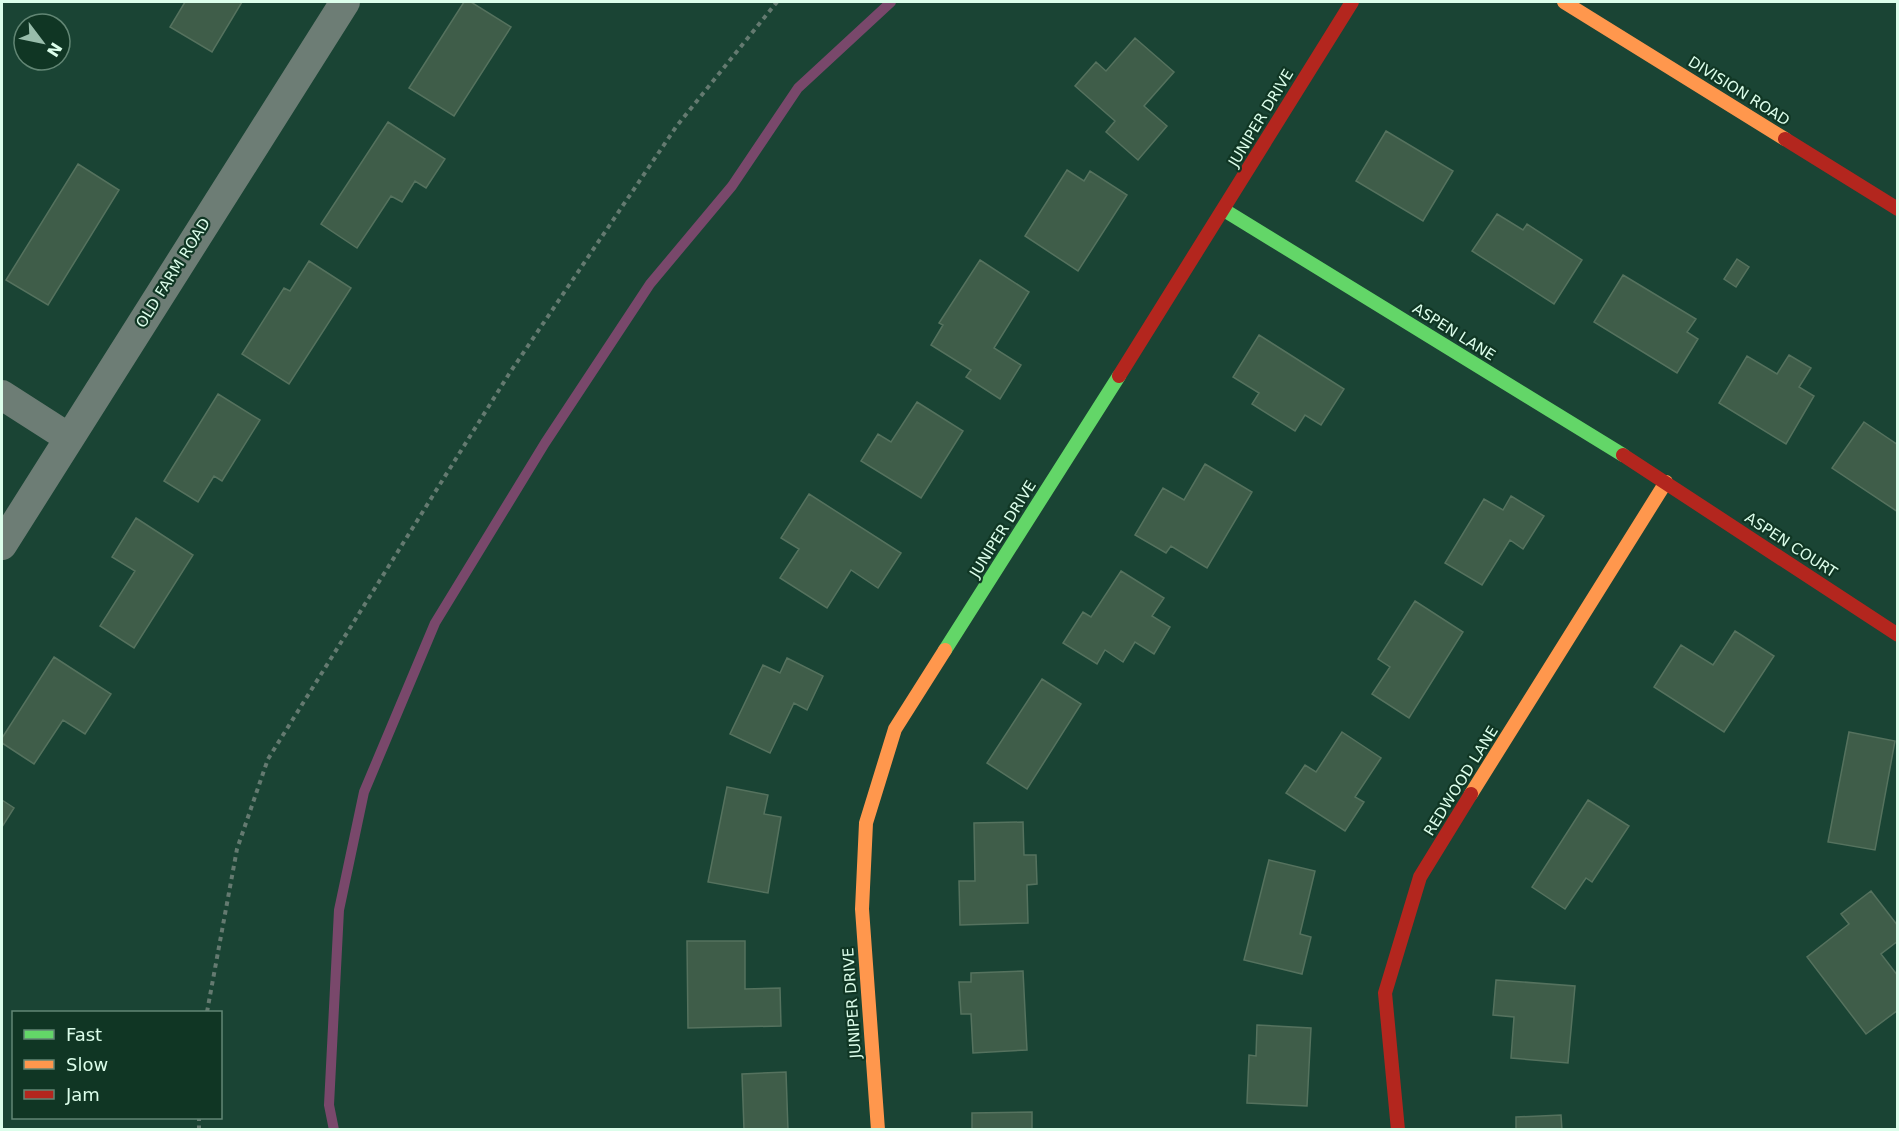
<svg xmlns="http://www.w3.org/2000/svg" width="1899" height="1131" font-family="'DejaVu Sans',sans-serif">
<style>
.lines{fill:none;stroke-linecap:round;stroke-linejoin:round}
.stream{stroke:#79486b;stroke-width:10}
.building{fill:#3f5d49;stroke:#55725e;stroke-width:1.5}
.path{stroke:#647a70;stroke-width:4;stroke-dasharray:4.5 4.5;stroke-linecap:butt}
.street{stroke:#6d7d75;stroke-width:30}
.fast{stroke:#63d668;stroke-width:14}
.slow{stroke:#ff974d;stroke-width:14}
.jam{stroke:#b3261e;stroke-width:14}
.labels{text-anchor:middle;stroke-width:4.5;stroke-linejoin:round;paint-order:stroke}
.street-label{font-size:15px;fill:#dcfeeb;stroke:#103624}
</style>
<rect width="100%" height="100%" fill="#1a4434"/>
<g class="lines">
<path class="stream" d="M334,1130L329,1105L339,910L364,792L435,623L545,443L650,284L732,186L798,88L891,2"/>
</g>
<path class="building" d="M185,2H242L212,52L170,27Z
M464,2H471L511,27L454,116L409,88Z
M1135,38L1174,72L1144,106L1167,126L1138,160L1106,132L1115,121L1075,86L1096,62L1106,71Z
M388,122L445,159L426,188L415,181L402,202L391,196L357,248L321,224Z
M1386,131L1453,171L1423,221L1356,181Z
M78,164L119,190L48,305L6,280Z
M1067,170L1084,181L1090,171L1127,195L1078,271L1025,236Z
M1497,214L1523,230L1527,224L1582,260L1554,304L1472,251Z
M1737,259L1749,267L1736,287L1724,279Z
M980,260L1029,292L994,348L1021,365L1000,399L966,377L971,370L931,345L943,325L939,323Z
M309,261L351,288L289,384L242,354L284,288L290,291Z
M1623,275L1696,319L1687,332L1698,339L1677,373L1594,322Z
M1259,335L1344,389L1321,425L1305,415L1295,431L1252,404L1259,393L1233,377Z
M1789,355L1811,368L1799,387L1814,396L1786,444L1719,403L1747,356L1777,374Z
M218,394L260,420L222,481L214,476L198,502L164,481Z
M917,402L963,431L921,498L861,461L878,434L891,442Z
M1864,422L1898,445V512L1832,468Z
M1205,464L1252,492L1207,568L1171,546L1166,553L1135,535L1163,488L1184,500Z
M809,494L901,553L878,588L851,570L827,608L780,578L799,549L781,538Z
M1511,496L1544,516L1523,549L1510,540L1482,585L1445,563L1484,499L1503,510Z
M136,518L193,555L134,648L100,626L135,571L112,557Z
M1121,571L1164,598L1152,616L1170,627L1154,654L1135,642L1123,662L1105,650L1097,664L1063,643L1083,612L1091,617Z
M1415,601L1463,632L1409,718L1372,694L1390,667L1378,659Z
M1735,631L1774,656L1724,732L1654,687L1681,645L1713,665Z
M54,657L111,694L85,734L63,720L34,764L2,743V738Z
M787,658L823,676L807,710L794,703L770,753L730,734L763,665L780,673Z
M1042,679L1081,704L1027,789L987,763Z
M1342,732L1381,758L1355,797L1364,802L1345,831L1286,793L1305,765L1316,772Z
M1849,732L1895,741L1875,850L1828,842Z
M727,787L768,795L764,814L781,817L768,893L708,882Z
M2,800L14,808L2,827Z
M1588,800L1629,826L1592,882L1586,878L1565,909L1532,887Z
M1023,822L1024,855H1036L1037,884L1027,885L1028,923L960,925L959,881H975L974,823Z
M1269,860L1315,871L1300,934L1311,937L1302,974L1244,960Z
M1871,891L1898,926V941L1881,954L1898,976V1010L1866,1034L1807,957L1849,924L1841,914Z
M687,941H745V989L780,988L781,1026L688,1028Z
M1023,971L1027,1050L973,1053L971,1014H961L959,982H971V973Z
M1496,980L1575,986L1568,1063L1511,1058L1514,1017L1493,1015Z
M1257,1025L1311,1028L1307,1106L1247,1103L1249,1055L1256,1056Z
M786,1072L788,1130H744L742,1074Z
M1032,1112V1130H972V1113Z
M1561,1115L1562,1130H1516V1117Z"/>
<g class="lines">
<path class="path" d="M207,1012L237,849L268,759L509,374L676,127L777,2
M199,1130V1118"/>
<path class="street" d="M2,395L69,438
M2,545L345,2"/>
<path class="fast" d="M1224,210L1623,455
M945,650L1119,376"/>
<path class="slow" d="M1564,2L1785,139
M1471,794L1666,482
M878,1130L862,909L866,823L895,729L945,650"/>
<path class="jam" d="M1785,139L1898,209
M1119,376L1352,2
M1623,455L1898,635
M1398,1130L1385,993L1420,877L1471,794"/>
</g>
<g class="labels">
<g class="street-label">
<text transform="translate(1739 91) rotate(32)" y="5">DIVISION ROAD</text>
<text transform="translate(1261 118) rotate(-59)" y="5">JUNIPER DRIVE</text>
<text transform="translate(173 273) rotate(-58)" y="5">OLD FARM ROAD</text>
<text transform="translate(1454 332) rotate(32)" y="5">ASPEN LANE</text>
<text transform="translate(1003 529) rotate(-58)" y="5">JUNIPER DRIVE</text>
<text transform="translate(1791 545) rotate(33)" y="5">ASPEN COURT</text>
<text transform="translate(1461 781) rotate(-58)" y="5">REDWOOD LANE</text>
<text transform="translate(852 1003) rotate(-94)" y="5">JUNIPER DRIVE</text>
</g>
</g>
<rect width="1899" height="1131" fill="none" stroke="#dcfeeb" stroke-width="6"/>
<rect x="12" y="1011" width="210" height="108" fill="#103624" stroke="#628674" stroke-width="1.5"/>
<rect x="24" y="1030" width="30" height="9" fill="#63d668" stroke="#628674" stroke-width="1.5"/>
<text x="66" y="1041" font-size="18" fill="#dcfeeb">Fast</text>
<rect x="24" y="1060" width="30" height="9" fill="#ff974d" stroke="#628674" stroke-width="1.5"/>
<text x="66" y="1071" font-size="18" fill="#dcfeeb">Slow</text>
<rect x="24" y="1090" width="30" height="9" fill="#b3261e" stroke="#628674" stroke-width="1.5"/>
<text x="66" y="1101" font-size="18" fill="#dcfeeb">Jam</text>
<g transform="translate(42 42) rotate(122)"><circle r="28" fill="#103624" stroke="#628674" stroke-width="1.5"/>
<path d="M0-4.5L10 22L0 15L-10 22Z" fill="#98bdab"/>
<text y="-9" font-size="16" font-weight="bold" text-anchor="middle" fill="#dcfeeb">N</text>
</g>
</svg>
